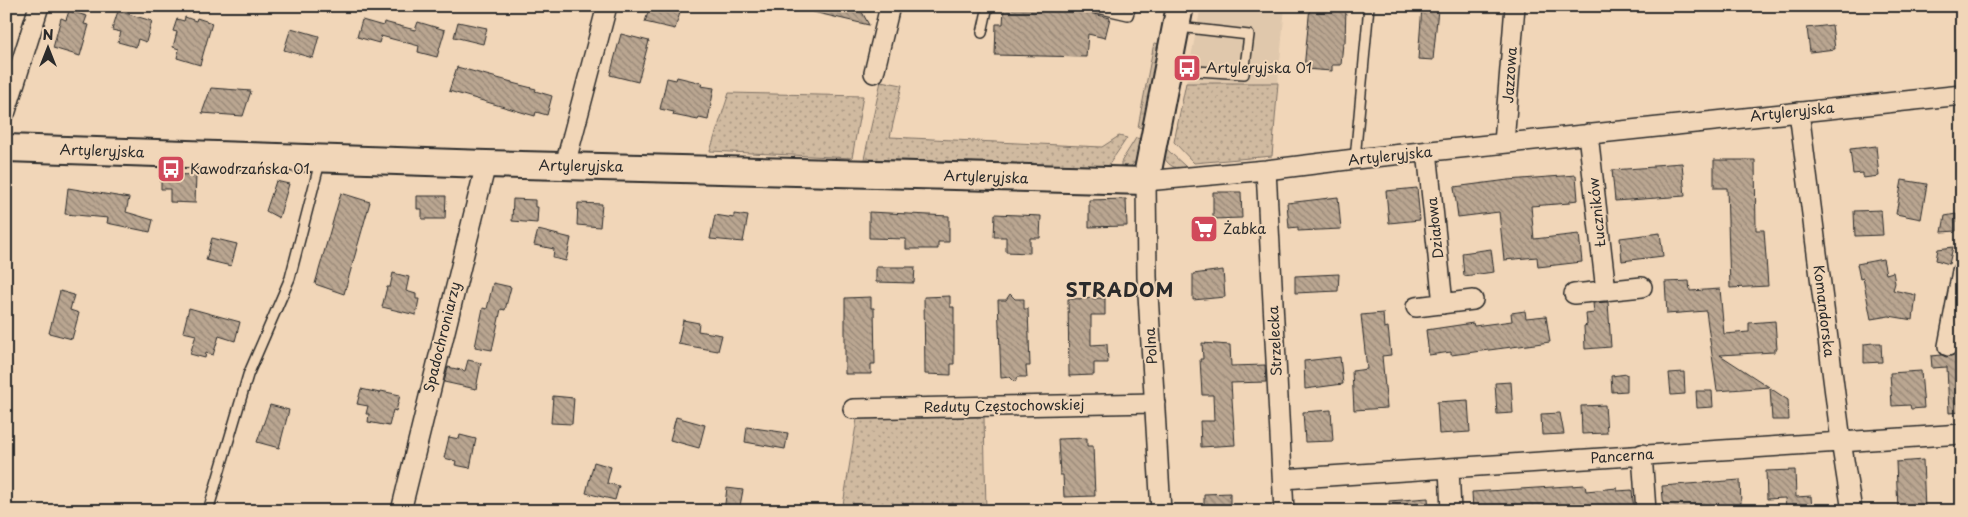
<svg xmlns="http://www.w3.org/2000/svg" width="1968" height="517" font-family="'Playpen Sans',sans-serif">
<style>
.built{fill:#e0c8ac}
.grass{fill:url(#grass-dots);stroke:#7e7266}
.building{fill:url(#building-back-hatch);stroke:#2b2b2b}
.lines{fill:none;stroke-linecap:round;stroke-linejoin:round}
.lane-casing{stroke:#2b2b2b;stroke-width:12}
.street-casing{stroke:#2b2b2b;stroke-width:22}
.secondary-casing{stroke:#2b2b2b;stroke-width:30}
.lane{stroke:#f1d6b8;stroke-width:9}
.street{stroke:#f1d6b8;stroke-width:19}
.secondary{stroke:#f1d6b8;stroke-width:26}
.labels{text-anchor:middle;stroke-width:4;stroke-linejoin:round;paint-order:stroke}
.poi-label{font-size:14px;fill:#2b2b2b;stroke:#f1d6b8;text-anchor:start}
.street-label{font-size:14px;fill:#2b2b2b;stroke:#f1d6b8}
.district-label{font-size:19px;font-weight:bold;letter-spacing:1px;fill:#2b2b2b;stroke:#f1d6b8}
</style>
<defs>
<pattern id="grass-dots" width="8" height="8" patternUnits="userSpaceOnUse" patternTransform="scale(1.25)"><rect width="8" height="8" fill="#d0baa0"/><path d="M2 2h.1M6 6h.1" fill="none" stroke="#a99783" stroke-width="1.8" stroke-linecap="round"/></pattern>
<pattern id="building-back-hatch" width="6" height="6" patternUnits="userSpaceOnUse" patternTransform="scale(1.25)"><rect width="6" height="6" fill="#baa691"/><path d="M-1 5l2 2M0 0l6 6M5-1l2 2" fill="none" stroke="#978777"/></pattern>
</defs>
<rect width="100%" height="100%" fill="#f1d6b8"/>
<filter id="ink" filterUnits="userSpaceOnUse"><feTurbulence type="fractalNoise" baseFrequency=".02" numOctaves="2"/><feDisplacementMap in="SourceGraphic" scale="10" xChannelSelector="R" yChannelSelector="G"/><feConvolveMatrix kernelMatrix="1 2 1 2 8 2 1 2 1" color-interpolation-filters="sRGB"/></filter>
<g filter="url(#ink)">
<path class="built" d="M1201,6H1285L1278,83H1186Z"/>
<path class="grass" d="M1154,43L1160,44L1145,128L1138,127Z
M881,81L902,85L890,137L1102,147L1119,136L1127,138L1108,166L864,159Z
M1186,83H1278L1272,156L1194,163L1174,142Z
M729,93L863,96L852,158L710,151Z
M1136,138L1142,139C1138,157 1138,164 1121,173V162Z
M1160,143L1185,166V170C1167,167 1164,161 1160,143Z
M984,417L986,511H842L857,419Z"/>
<path class="building" d="M650,6H682L675,29L645,22Z
M814,6H863L862,12L869,25L813,12Z
M1310,6H1346L1345,43H1343L1341,65H1332V71L1304,69Z
M1422,7L1438,9L1433,60L1418,59Z
M1004,9L1081,11L1110,18L1105,38L1088,34L1086,57L995,55L996,24H1003Z
M69,11L87,16L84,24L89,25L80,56L53,48L61,18L66,20Z
M118,11L152,21L146,42L138,39L136,47L118,42L121,32L112,30Z
M185,17L196,21L197,18L212,23L200,65L177,58L179,49L173,47L177,32L173,31L177,19L184,21Z
M362,20L383,26L384,22L415,30L418,22L445,30L437,57L418,52L419,46L381,36L379,43L357,37Z
M458,22L487,28L483,44L454,37Z
M1832,25L1835,49L1810,52L1807,28Z
M291,28L319,36L313,58L284,50Z
M621,34L649,41L638,82L610,75Z
M457,67L512,82V83L536,89L535,91L552,96L547,115L536,112L535,116L449,91Z
M677,77L702,83L701,86L714,88L708,120L699,118L698,120L673,115L674,112L660,109L667,78L676,80Z
M211,88L251,91L243,116L202,113Z
M1876,146L1879,176L1863,178V173L1853,174L1850,149Z
M1714,160H1755L1756,230H1764L1768,286L1730,288L1727,188H1714Z
M1682,163L1685,196L1615,201L1612,170L1654,167V165Z
M161,174L196,175L195,203L170,202V189H161Z
M1576,175L1578,200L1570,201V203L1531,206L1534,239L1579,234L1582,262L1538,267L1537,257L1504,260L1499,212L1458,217L1454,187L1508,180Z
M1902,180L1927,184L1921,219L1896,214Z
M276,181L289,184L279,218L266,211Z
M68,188L129,198L126,212L153,220L150,232L107,223L108,218L65,214Z
M1417,188L1420,220L1389,223L1386,191Z
M1213,192H1241L1242,218L1213,219Z
M341,193L370,202L344,294L315,284Z
M417,196H446L445,219H422V209H417Z
M1338,197L1341,229L1298,231V227L1289,228L1287,203Z
M513,199L535,200V207H538L537,223L512,221Z
M1126,199L1127,226L1089,227V200Z
M578,203L602,204L600,227L577,225Z
M1881,210L1883,235L1855,236L1854,211Z
M869,212L949,216V242H938V249H906V239L869,238Z
M734,214L748,216L743,242L710,239L715,215L734,218Z
M995,214L1041,216L1040,238H1030V253L1006,252V237H994Z
M1956,214V231L1942,232L1945,216Z
M538,230L571,238L566,261L553,258L554,249L534,245Z
M1660,233L1663,256L1622,261L1620,238Z
M212,238L237,244L231,266L206,260Z
M1953,247L1949,264L1936,260L1938,249Z
M1491,249L1494,272L1464,276L1462,253Z
M1883,259L1886,274L1893,272L1895,283L1893,290L1916,295L1913,320L1889,316L1871,319L1863,278L1860,279L1857,264Z
M876,267H915L914,283L876,282Z
M1223,270L1225,297L1193,300V274Z
M393,273L409,277L406,291L416,294V299H419L416,315L382,307L387,287H390Z
M1339,274L1338,291L1295,293V276Z
M1689,281L1690,291L1720,289L1724,334L1749,332V323L1775,321L1777,349H1774V352L1720,355L1769,387L1717,391L1706,311L1667,314L1665,282Z
M493,283L511,287L505,310L501,309L492,350L475,347L483,308L487,309Z
M60,291L74,295L70,310L79,313L72,339L49,333Z
M1010,294L1015,299H1024V309H1028L1030,366H1026L1027,377H1018L1015,382L1010,377L1001,378L998,300H1006Z
M950,296V307H954V364H951V375L925,374L924,297Z
M871,297V308H874L875,364H871V374H845V298Z
M1105,298V315H1091V345L1107,344L1108,363H1094V375L1069,376L1068,299Z
M1608,302L1611,347L1585,349L1584,326L1587,325L1586,314L1594,313L1593,303Z
M189,308L240,322L235,341L219,336L213,355L206,353L205,358L190,354L196,335L183,332Z
M1525,311L1526,318L1546,316L1550,342L1451,355V352L1429,355L1426,330L1473,323L1474,326L1512,321L1511,313Z
M1383,313L1384,328L1388,327L1391,355L1382,356L1387,408L1354,410L1352,371L1367,369L1361,315Z
M683,320L699,323L698,331L722,335L718,351L678,344Z
M1202,343L1230,345L1231,366L1265,365L1266,382L1231,383L1235,445L1201,447L1200,421H1214L1213,395H1202L1200,359H1203Z
M1873,343H1881L1882,362L1864,363V344Z
M1956,354H1962V412L1949,413L1947,367L1932,368L1931,356L1942,355L1946,357Z
M1340,357L1343,384L1305,389L1304,361Z
M468,360L481,363L476,389L444,382L448,367L465,371Z
M1921,371L1924,408L1911,409L1910,405L1892,406L1890,373Z
M1684,372L1685,394L1671,395L1669,373Z
M1627,374V391L1612,392L1611,376Z
M1511,382L1513,413L1497,414L1495,383Z
M1770,388L1788,400L1789,420H1772Z
M361,389L380,393L381,391L400,395L396,411L393,410L389,426L368,422L369,414H366L368,406L357,404Z
M1696,391H1712L1713,407L1697,408Z
M553,396L574,398L572,424L551,423Z
M1468,400L1470,432L1439,434L1437,402Z
M270,405L289,410L279,448L257,442Z
M1605,405L1607,433L1582,434L1581,406Z
M1331,410L1333,441L1305,442L1303,412Z
M1560,413L1564,434L1542,435L1541,414Z
M676,417L705,425L699,448L670,440Z
M747,427L788,433L785,449L745,442Z
M460,435L476,439L470,468L455,465L456,461L444,458L449,437L459,439Z
M1087,438V446H1093L1095,496L1064,497L1063,475H1060L1058,439Z
M1923,460L1925,510L1898,511L1896,462Z
M594,462L611,467L607,483L619,486L615,500L586,493Z
M1795,470L1796,497L1811,496L1812,511H1786L1785,498L1767,499L1766,471Z
M1740,480L1741,504L1693,508L1694,510L1664,511L1662,486Z
M1585,485L1586,491L1617,488V491L1632,490L1634,511H1473L1472,492Z
M727,488L743,490L739,511H724Z
M1230,493V511H1204V494Z
M1428,498L1429,511H1390L1389,501Z"/>
<g class="lines">
<defs>
<path id="lane" d="M1089,6L1128,15L1131,6
M1179,27L1249,35L1244,74L1197,71
M982,33L988,6
M1355,159L1369,6
M208,511L248,375L290,278L320,162"/>
<path id="street" d="M874,73L890,6
M6,111L39,6
M1799,112L1841,441L1852,511
M1588,134L1606,291
M1504,143L1515,6
M1427,151L1443,304
M565,165L607,6
M1266,170L1284,511
M1574,294L1642,287
M1416,307L1473,300
M1948,346L1962,271
M853,409L1155,403
M1642,454L1646,511
M1449,468L1451,511
M1283,479L1962,434
M401,511L486,164
M1161,511L1147,277L1146,181L1266,170L1355,159L1962,95"/>
<path id="secondary" d="M6,148L486,164L1146,181L1180,6"/>
</defs>
<use href="#lane" class="lane-casing"/>
<use href="#street" class="street-casing"/>
<use href="#secondary" class="secondary-casing"/>
<use href="#lane" class="lane"/>
<use href="#street" class="street"/>
<use href="#secondary" class="secondary"/>
</g>
</g>
<defs>
<symbol id="bus-square" viewBox="-11 -11 22 22"><rect x="-9" y="-9" width="18" height="18" rx="4" fill="#d1495b" stroke="#f1d6b8"/><path d="M-5-6H5V4H4V6H2V4H-2V6H-4V4H-5ZM-3.5-4V0h7V-4ZM-3.5 1.2v1.5H-2V1.2ZM2 1.2v1.5H3.5V1.2Z" fill="#fff"/></symbol>
<symbol id="supermarket-square" viewBox="-11 -11 22 22"><rect x="-9" y="-9" width="18" height="18" rx="4" fill="#d1495b" stroke="#f1d6b8"/><path d="M-6-5.5h2.5l.6 2H6L4.5 2H-2.5L-4.4-4H-6ZM-1.5 3.2a1.3 1.3 0 1 0 .1 0ZM3 3.2a1.3 1.3 0 1 0 .1 0Z" fill="#fff"/></symbol>
</defs>
<g fill-rule="evenodd">
<use href="#bus-square" x="1171" y="52" width="32" height="32"/>
<use href="#bus-square" x="155" y="153" width="32" height="32"/>
<use href="#supermarket-square" x="1188" y="213" width="32" height="32"/>
</g>
<g class="labels">
<g class="poi-label">
<text x="1206" y="73">Artyleryjska 01</text>
<text x="190" y="174">Kawodrzańska 01</text>
<text x="1223" y="234">Żabka</text>
</g>
<g class="street-label">
<text transform="translate(1510 75) rotate(-86)" y="5">Jazzowa</text>
<text transform="translate(1792 112) rotate(-6)" y="5">Artyleryjska</text>
<text transform="translate(102 151) rotate(2)" y="5">Artyleryjska</text>
<text transform="translate(1390 156) rotate(-6)" y="5">Artyleryjska</text>
<text transform="translate(581 166) rotate(1)" y="5">Artyleryjska</text>
<text transform="translate(986 177) rotate(2)" y="5">Artyleryjska</text>
<text transform="translate(1597 212) rotate(-96)" y="5">Łuczników</text>
<text transform="translate(1435 228) rotate(-96)" y="5">Działowa</text>
<text transform="translate(1824 311) rotate(83)" y="5">Komandorska</text>
<text transform="translate(442 337) rotate(-76)" y="5">Spadochroniarzy</text>
<text transform="translate(1275 341) rotate(-93)" y="5">Strzelecka</text>
<text transform="translate(1151 346) rotate(-94)" y="5">Polna</text>
<text transform="translate(1004 406) rotate(-1)" y="5">Reduty Częstochowskiej</text>
<text transform="translate(1622 456) rotate(-4)" y="5">Pancerna</text>
</g>
<g class="district-label">
<text x="1120" y="297">STRADOM</text>
</g>
</g>
<rect width="1968" height="517" fill="none" stroke="#f1d6b8" stroke-width="25"/>
<rect x="12" y="12" width="1943" height="492" fill="none" stroke="#2b2b2b" stroke-width="2" filter="url(#ink)"/>
<g transform="translate(48 48)" stroke="#f1d6b8" stroke-width="4" paint-order="stroke">
<path d="M0-4L9 19L0 12L-9 19Z" fill="#2b2b2b"/>
<text y="-8" font-size="14" font-weight="bold" text-anchor="middle" fill="#2b2b2b">N</text>
</g>
</svg>
